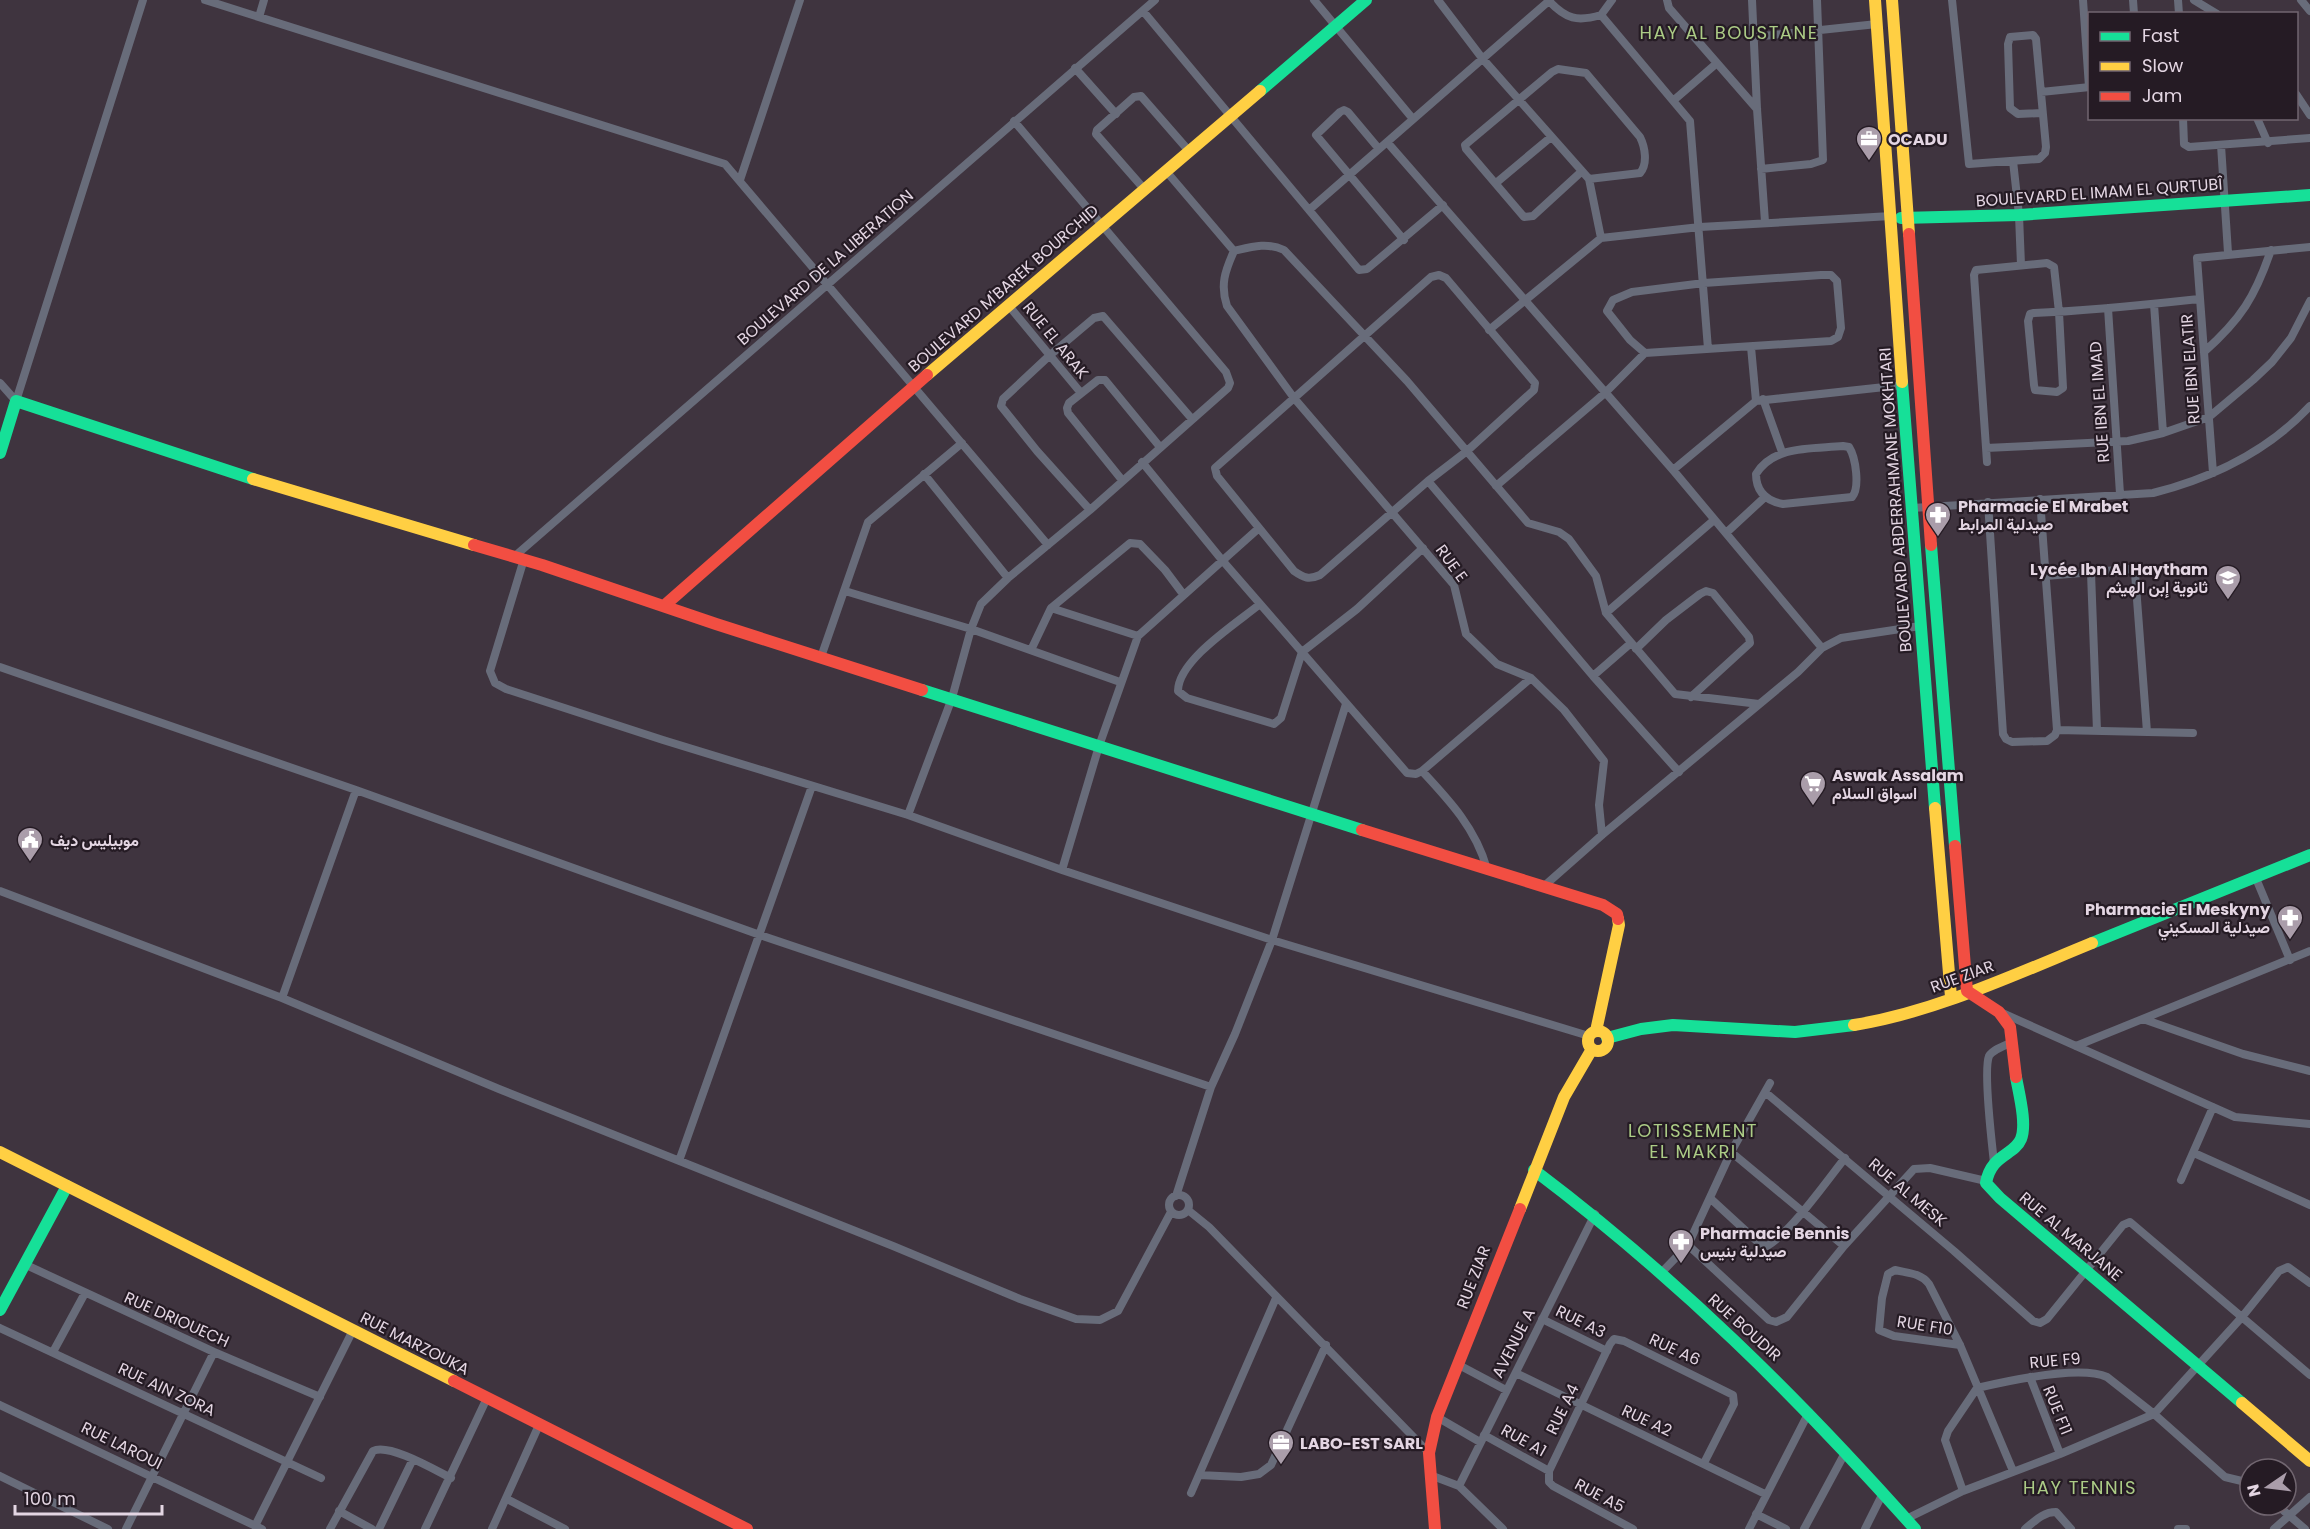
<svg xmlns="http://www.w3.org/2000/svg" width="2310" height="1529" font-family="Poppins,Vazirmatn,sans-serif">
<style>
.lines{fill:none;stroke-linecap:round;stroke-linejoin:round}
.street{stroke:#686c7a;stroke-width:8}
.fast{stroke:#16e098;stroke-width:12}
.slow{stroke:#ffcf43;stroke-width:12}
.jam{stroke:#f24e42;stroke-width:12}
.labels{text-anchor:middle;stroke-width:4.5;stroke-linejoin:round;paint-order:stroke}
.poi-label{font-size:16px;font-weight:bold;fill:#e4d6e3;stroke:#251b24;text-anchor:start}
.street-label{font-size:16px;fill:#e4d6e3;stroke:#251b24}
.neighbourhood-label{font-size:18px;letter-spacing:1.5px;fill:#accc86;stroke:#251b24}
</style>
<rect width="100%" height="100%" fill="#3f343f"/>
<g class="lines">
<path class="street" d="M205,0L725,164L1048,545
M1314,0L1413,119
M1438,0L1482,58L1589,179L1601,238
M1667,0L1669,8L1757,109
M1752,0L1757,109L1765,222
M1952,0L1969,164L2039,159L2045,153L2046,147L2036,39L2033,35L2010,37L2008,44L2010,108L2018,114L2042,113
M2083,0L2089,87
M2133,0L2134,14
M2178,0L2179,14
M2194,0L2217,14
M2301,0L2310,11
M1549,1C1566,19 1577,22 1601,15L1612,0
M1143,11L1359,270L1367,269L1443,205
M1601,15L1690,121L1708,349
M259,17L264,0
M1754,37L1877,24
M1075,68L1116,114
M2041,92L2090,87
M2296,94L2310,115
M1674,100L1717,63
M2183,118L2184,144L2189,147L2310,138
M2257,118L2268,143
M1387,142L1673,470L1822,648
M2221,145L2228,253
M1379,149L1348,112L1344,110L1340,112L1316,135L1404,240
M2013,161L2019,215L2021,265
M1761,169L1811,164L1823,160L1817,0
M1166,171L1234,251C1251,247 1267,242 1284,250L1407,381L1528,523L1559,532L1569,539L1596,576L1606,613L1675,694L1759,704
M1581,172L1533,216L1524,217L1466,149L1465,145L1552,72L1558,69L1586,73L1640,137C1645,147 1648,164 1640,173L1589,179
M740,180L800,0
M1496,183L1551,137
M1145,190L1096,134L1097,130L1134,97L1141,96L1189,151
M1309,210L1550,0
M1234,251C1225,271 1220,285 1227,306L1294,398L1454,585L1466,634L1497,664L1531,678L1564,710L1604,761L1599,805L1602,835
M1439,275L1446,278L1535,383L1534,390L1467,451L1428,481L1320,575C1309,580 1304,578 1294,571L1217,476L1215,468L1431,277Z
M1821,275H1831L1837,281L1841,328L1838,337L1831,341L1645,353L1630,340L1607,311L1613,300L1632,292L1704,283Z
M2154,304L2163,433
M1009,306L1081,393
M2108,308L2120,494
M1489,330L1601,238L1700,227L1891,216
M1751,347L1756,401
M2204,352C2241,319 2255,297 2271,250
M0,383L16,401
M1763,399L1782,452
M16,401L143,0
M1843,446L1849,447C1856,458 1860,488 1852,497L1783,504C1767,501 1756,492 1756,474C1774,445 1812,449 1843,446Z
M1986,448L2128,441L2163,433L2209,417L2253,380L2272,362L2291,338L2310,301
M1142,462L1222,560L1407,773L1416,774L1422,771L1531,678
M1987,462L1974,275L1976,270L2047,263L2054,267L2059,312L2063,388L2057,392L2035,390L2034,385L2028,321L2030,314L2034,313C2089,311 2144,305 2199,299
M1673,470L1756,401L1903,385
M2213,473L2197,258L2310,247
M924,474L1008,578
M1122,480L1068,413L1067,408L1069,403L1098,380H1105L1160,447
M1428,481L1593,676L1679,772
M1496,486L1605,393L1645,353
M1988,502L2003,734L2006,739L2012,742L2047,741L2055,735L2057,730L2040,499
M1912,508L2153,493C2212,478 2268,451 2310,406
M1090,510L1037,451L1001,406L1003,399L1049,356L1094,318L1103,316L1192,419
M1726,533L1765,497
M515,556L1155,0
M524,559L490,671L495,683L506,689L663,740L908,815L1062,870L1272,940L1589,1036
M2091,573L2097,731
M2045,576L2129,569L2135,573L2147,732
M845,591L971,629L1120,682
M1260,604C1237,623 1178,660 1178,691L1187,698L1274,724L1281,718L1302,652L1357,609L1423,548
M1051,608L1138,636
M1606,613L1714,520
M1636,649L1666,620L1700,594L1706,591L1713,593L1749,637L1750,643L1691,697
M1031,650L1051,608L1130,543L1140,544L1165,570L1183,594
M821,657L868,522L962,443
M0,667L356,790L760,935L1211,1087
M1593,676L1631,643
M2057,730L2193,733
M1422,771C1450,801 1476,829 1487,869
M908,815L952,698L971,629L981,604L1008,578L1090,510L1228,388L1230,383L1226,372L1014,121
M1062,870L1099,746L1138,636L1259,528
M2255,876L2290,960
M1543,887L1602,835L1798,672L1822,648L1841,638L1920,626
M0,891L282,998L499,1089L893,1246L1020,1299L1076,1319L1100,1320L1118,1311L1171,1212
M282,998L356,790
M2000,1012L2235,1117L2310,1124
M2143,1019L2243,1054L2310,1071
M2076,1046L2310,951
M1765,1092L1954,1251L2033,1321L2040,1323L2047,1319L2123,1225L2130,1222L2310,1375
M1731,1152L1844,1246
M2194,1153L2310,1205
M679,1161L812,786
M1994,1163C1992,1144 1983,1071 1989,1056C1993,1049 2006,1045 2013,1042
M2181,1180L2213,1107
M1169 1205a10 10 0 1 1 20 0a10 10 0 1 1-20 0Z
M1176,1196L1211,1087L1235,1034L1272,940L1346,704
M1711,1199L1759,1243L1767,1246C1791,1232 1826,1182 1845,1158
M1188,1210L1209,1227L1429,1453
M1688,1245L1769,1320L1776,1322L1787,1317L1844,1246L1914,1169L1930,1168L1986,1181
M24,1264L214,1352L320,1397
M1661,1273L1688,1245L1731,1152L1770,1083
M1542,1319L1607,1351
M0,1328L321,1478
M1960,1345L1894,1336L1879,1330L1882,1298L1888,1274L1895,1270C1908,1273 1921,1273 1929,1284L1960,1345L2013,1471
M53,1352L85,1293
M1457,1364L1506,1390
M1516,1373L1765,1494
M2030,1377L2060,1454
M0,1405L262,1529
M1437,1417L1480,1442
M1484,1435L1549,1471
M1199,1475L1241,1477L1259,1474L1271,1465L1326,1345
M1430,1475L1459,1486L1503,1529
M0,1476L108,1529
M1459,1486L1595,1214
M1963,1491L1945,1440L1948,1431L1977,1388C2007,1381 2081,1365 2107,1377L2154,1414L2225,1477L2250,1483
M1191,1493L1276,1298
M507,1499L565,1529
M2277,1505L2305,1529
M339,1511L372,1529
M1756,1514L1786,1529
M1906,1519L1963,1491L2060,1454L2154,1414L2242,1317L2279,1271L2288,1267L2310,1283
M255,1526L353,1330
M126,1529L214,1352
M330,1529L373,1451C389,1443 435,1470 451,1478
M379,1529L413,1459
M425,1529L487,1398
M492,1529L539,1425
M1633,1529L1553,1486L1549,1482V1471L1610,1344L1614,1339L1624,1341L1733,1395L1734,1404L1704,1463
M1749,1529L1809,1412
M1804,1529L1846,1451
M1865,1529L1883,1493
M2025,1529C2035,1521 2043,1512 2056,1512L2071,1529
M2178,1529H2186
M2274,1529L2310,1497"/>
<path class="fast" d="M1260,91L1366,0
M1901,218L2019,215L2310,195
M1902,382L1935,808
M0,453L16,401L253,479
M1931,545L1955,846
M922,690L1362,830
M2092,943L2310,855
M1607,1038L1641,1029L1673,1025L1795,1032L1854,1025
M2016,1077C2019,1094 2027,1124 2021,1139C2014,1156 1991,1154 1986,1183L2000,1198L2242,1403
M1534,1170C1677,1278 1796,1395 1915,1529
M0,1310L67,1186"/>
<path class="slow" d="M1875,0L1902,382
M1892,0L1909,234
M927,375L1260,91
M253,479L474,545
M1935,808L1951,997
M1854,1025C1935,1012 2016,974 2092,943
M1596,1031L1619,925L1618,919
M1588 1041a10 10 0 1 1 20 0a10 10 0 1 1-20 0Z
M0,1152L454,1381
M1520,1209L1564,1097L1592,1049
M2242,1403L2310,1461"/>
<path class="jam" d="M1909,234L1931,545
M474,545L542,565L716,624L922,690
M665,605L927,375
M1362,830L1603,905L1617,914L1618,919
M1955,846L1967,991L1999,1012L2010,1027L2016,1077
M454,1381L747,1529
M1435,1529L1429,1453L1437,1417L1520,1209"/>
</g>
<defs>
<symbol id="office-pin" viewBox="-11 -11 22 30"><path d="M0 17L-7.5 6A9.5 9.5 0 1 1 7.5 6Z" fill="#aa9daa" stroke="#251b24"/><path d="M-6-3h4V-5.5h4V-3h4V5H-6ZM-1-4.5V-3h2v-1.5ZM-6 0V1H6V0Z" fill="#fff"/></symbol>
<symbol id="pharmacy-pin" viewBox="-11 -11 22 30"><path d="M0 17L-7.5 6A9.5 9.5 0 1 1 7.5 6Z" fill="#aa9daa" stroke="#251b24"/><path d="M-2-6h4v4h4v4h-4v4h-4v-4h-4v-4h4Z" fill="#fff"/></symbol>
<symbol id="school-pin" viewBox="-11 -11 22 30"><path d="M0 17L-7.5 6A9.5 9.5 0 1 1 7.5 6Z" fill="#aa9daa" stroke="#251b24"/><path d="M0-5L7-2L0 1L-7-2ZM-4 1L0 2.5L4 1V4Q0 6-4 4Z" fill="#fff"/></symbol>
<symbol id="supermarket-pin" viewBox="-11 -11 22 30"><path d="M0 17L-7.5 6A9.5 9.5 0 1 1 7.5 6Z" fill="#aa9daa" stroke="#251b24"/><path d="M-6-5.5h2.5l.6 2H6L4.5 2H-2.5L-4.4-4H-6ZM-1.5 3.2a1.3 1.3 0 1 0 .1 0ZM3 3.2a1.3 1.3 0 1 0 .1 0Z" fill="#fff"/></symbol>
<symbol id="civic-pin" viewBox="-11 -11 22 30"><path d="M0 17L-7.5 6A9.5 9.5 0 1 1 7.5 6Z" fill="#aa9daa" stroke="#251b24"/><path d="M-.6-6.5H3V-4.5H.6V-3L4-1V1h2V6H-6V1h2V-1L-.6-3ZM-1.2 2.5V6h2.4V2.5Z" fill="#fff"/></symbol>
</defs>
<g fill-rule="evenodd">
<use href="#office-pin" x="1854" y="124" width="30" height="40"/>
<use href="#pharmacy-pin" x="1923" y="500" width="30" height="40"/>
<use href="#school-pin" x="2213" y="563" width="30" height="40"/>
<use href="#supermarket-pin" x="1798" y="769" width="30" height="40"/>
<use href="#civic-pin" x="15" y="825" width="30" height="40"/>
<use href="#pharmacy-pin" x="2275" y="903" width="30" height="40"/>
<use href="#pharmacy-pin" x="1666" y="1227" width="30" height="40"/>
<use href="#office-pin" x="1266" y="1428" width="30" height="40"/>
</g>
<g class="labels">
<g class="poi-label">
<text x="1888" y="145">OCADU</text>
<text x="1958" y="512">Pharmacie El Mrabet<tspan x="1958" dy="18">صيدلية المرابط</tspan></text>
<text x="2208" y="575" text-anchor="end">Lycée Ibn Al Haytham<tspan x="2208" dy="18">ثانوية إبن الهيثم</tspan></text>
<text x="1832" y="781">Aswak Assalam<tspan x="1832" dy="18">اسواق السلام</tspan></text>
<text x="50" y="846">موبيليس ديف</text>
<text x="2270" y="915" text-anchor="end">Pharmacie El Meskyny<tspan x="2270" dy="18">صيدلية المسكيني</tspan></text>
<text x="1700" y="1239">Pharmacie Bennis<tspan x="1700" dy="18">صيدلية بنيس</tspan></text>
<text x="1300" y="1449">LABO-EST SARL</text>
</g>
<g class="street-label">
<text transform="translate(2099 192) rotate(-4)" y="6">BOULEVARD EL IMAM EL QURTUBÎ</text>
<text transform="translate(825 267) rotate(-41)" y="6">BOULEVARD DE LA LIBERATION</text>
<text transform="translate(1003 288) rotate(-41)" y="6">BOULEVARD M'BAREK BOURCHID</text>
<text transform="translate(1056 340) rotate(51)" y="6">RUE EL ARAK</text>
<text transform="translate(2190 369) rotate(-94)" y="6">RUE IBN ELATIR</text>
<text transform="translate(2099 402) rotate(-94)" y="6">RUE IBN EL IMAD</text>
<text transform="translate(1895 500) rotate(-94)" y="6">BOULEVARD ABDERRAHMANE MOKHTARI</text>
<text transform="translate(1452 563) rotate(54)" y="6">RUE E</text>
<text transform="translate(1962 976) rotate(-20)" y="6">RUE ZIAR</text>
<text transform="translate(1908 1192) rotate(40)" y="6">RUE AL MESK</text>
<text transform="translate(2071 1236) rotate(40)" y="6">RUE AL MARJANE</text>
<text transform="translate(1473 1277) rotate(-69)" y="6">RUE ZIAR</text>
<text transform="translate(177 1319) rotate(24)" y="6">RUE DRIOUECH</text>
<text transform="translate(1581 1321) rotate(26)" y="6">RUE A3</text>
<text transform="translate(1925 1325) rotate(9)" y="6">RUE F10</text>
<text transform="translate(1745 1327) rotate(42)" y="6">RUE BOUDIR</text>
<text transform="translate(415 1343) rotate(27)" y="6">RUE MARZOUKA</text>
<text transform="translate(1513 1343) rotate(-63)" y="6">AVENUE A</text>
<text transform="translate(1675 1349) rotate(25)" y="6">RUE A6</text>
<text transform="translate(2055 1360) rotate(-5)" y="6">RUE F9</text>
<text transform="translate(167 1389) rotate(25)" y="6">RUE AIN ZORA</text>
<text transform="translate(1562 1409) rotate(-64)" y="6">RUE A4</text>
<text transform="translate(2058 1410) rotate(68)" y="6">RUE F11</text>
<text transform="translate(1647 1420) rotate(25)" y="6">RUE A2</text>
<text transform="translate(1524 1440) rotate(29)" y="6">RUE A1</text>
<text transform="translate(122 1445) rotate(26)" y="6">RUE LAROUI</text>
<text transform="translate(1600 1495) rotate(28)" y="6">RUE A5</text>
</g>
<g class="neighbourhood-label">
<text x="1729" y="39">HAY AL BOUSTANE</text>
<text x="1693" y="1137">LOTISSEMENT<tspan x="1693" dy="21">EL MAKRI</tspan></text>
<text x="2080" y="1494">HAY TENNIS</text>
</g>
</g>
<rect x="2088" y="12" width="210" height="108" fill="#251b24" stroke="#716670" stroke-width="1.5"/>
<rect x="2100" y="32" width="30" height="9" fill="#16e098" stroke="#716670" stroke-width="1.5"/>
<text x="2142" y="42" font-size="18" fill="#e4d6e3">Fast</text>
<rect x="2100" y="62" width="30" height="9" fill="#ffcf43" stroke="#716670" stroke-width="1.5"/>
<text x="2142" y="72" font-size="18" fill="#e4d6e3">Slow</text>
<rect x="2100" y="92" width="30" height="9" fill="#f24e42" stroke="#716670" stroke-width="1.5"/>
<text x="2142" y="102" font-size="18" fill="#e4d6e3">Jam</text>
<g transform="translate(2268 1487) rotate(256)"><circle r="28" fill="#251b24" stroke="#716670" stroke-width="1.5"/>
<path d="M0-4.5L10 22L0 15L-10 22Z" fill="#aa9daa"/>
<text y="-9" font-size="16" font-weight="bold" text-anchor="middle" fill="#e4d6e3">N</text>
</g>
<path d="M15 1505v9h147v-9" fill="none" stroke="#e4d6e3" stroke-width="3"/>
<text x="24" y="1505" font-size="18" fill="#e4d6e3" stroke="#251b24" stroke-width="4.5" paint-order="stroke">100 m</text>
</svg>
